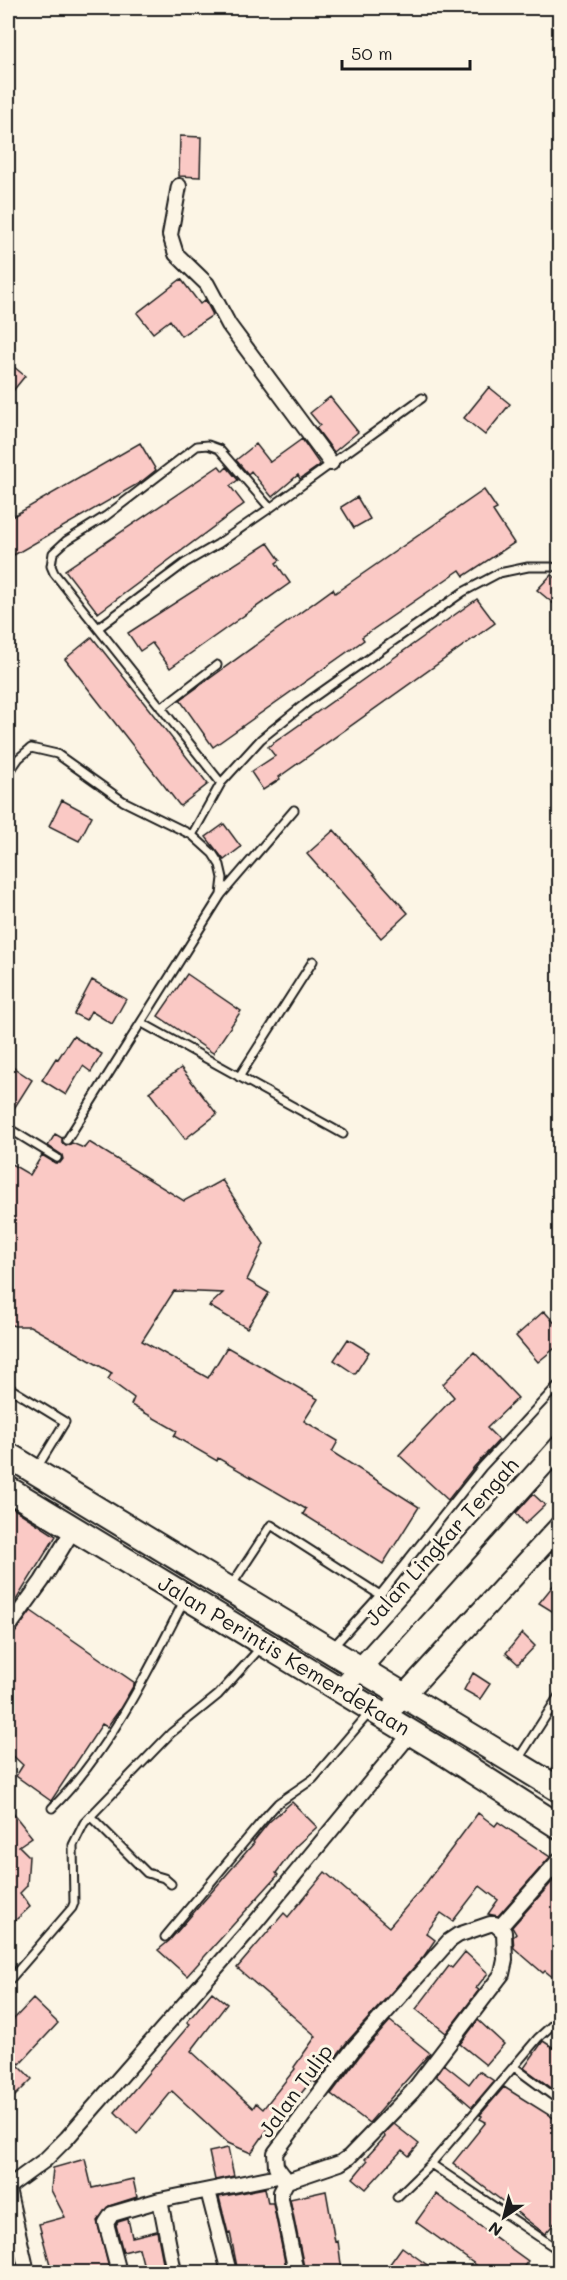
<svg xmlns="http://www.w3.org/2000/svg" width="567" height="2280" font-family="Mali,sans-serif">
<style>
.building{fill:#fac9c5;stroke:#1c1c1c;stroke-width:1.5}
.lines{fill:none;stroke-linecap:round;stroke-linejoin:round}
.lane-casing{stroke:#1c1c1c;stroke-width:11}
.street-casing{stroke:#1c1c1c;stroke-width:18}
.secondary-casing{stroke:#1c1c1c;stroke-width:24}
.highway-casing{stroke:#1c1c1c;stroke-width:28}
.lane{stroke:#fcf5e5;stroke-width:7}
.street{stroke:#fcf5e5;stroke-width:14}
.secondary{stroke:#fcf5e5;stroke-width:20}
.highway{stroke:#fcf5e5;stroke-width:24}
.labels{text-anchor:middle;stroke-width:6;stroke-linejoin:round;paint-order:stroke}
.street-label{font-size:21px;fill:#1c1c1c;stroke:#fcf5e5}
</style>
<rect width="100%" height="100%" fill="#fcf5e5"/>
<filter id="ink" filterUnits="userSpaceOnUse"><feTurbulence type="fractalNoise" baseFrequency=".0167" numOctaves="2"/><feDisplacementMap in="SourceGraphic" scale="12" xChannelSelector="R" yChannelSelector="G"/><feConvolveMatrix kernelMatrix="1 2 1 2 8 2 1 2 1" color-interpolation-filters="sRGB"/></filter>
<g filter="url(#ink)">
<path class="building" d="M180,136L201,137L200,177L179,176Z
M181,279L200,304L205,300L213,315L181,336L170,320L153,333L137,313Z
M8,362L25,376L8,397Z
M489,387L510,404L485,435L464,418Z
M330,397L358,432L334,452L316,428L320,425L310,413Z
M302,439L320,465L300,479L298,475L272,497L251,471L248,474L236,460L256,444L270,462Z
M140,443L156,470L141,482L14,555L8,544V519Z
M219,466L223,471L227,467L238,480L230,486L244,504L98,613L65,570Z
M484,490L497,509L493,511L514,543L464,576L460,570L362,637L364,640L213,747L180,700L333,589L335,593Z
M357,497L370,519L354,528L341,507Z
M268,543L280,560L276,563L290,583L170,668L152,643L140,651L128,633Z
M551,575L560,582V609L537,590Z
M477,599L495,623L279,777L280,779L263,790L251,772L275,756L268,747Z
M92,637L208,784L180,806L65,659Z
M62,800L92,816L79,841L49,826Z
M224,824L241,847L224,860L206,837Z
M334,830L408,913L381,938L307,854Z
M187,974L241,1011L213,1053L158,1016Z
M92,980L126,999L112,1024L91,1011L86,1020L74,1014Z
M73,1036L102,1054L91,1072L83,1066L66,1095L42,1080L56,1058L58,1059Z
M8,1064L32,1080L8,1118Z
M181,1068L217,1114L185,1139L149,1092Z
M55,1134L62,1138V1143L66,1146L72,1143L84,1148L89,1142L184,1201L222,1180L264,1244L247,1280L269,1293L247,1328L209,1306L223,1293L174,1291L142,1341L208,1378L227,1347L318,1399L304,1421L338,1441L332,1452L419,1507L383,1564L303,1514L306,1509L218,1458L217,1461L174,1436L177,1431L131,1405L134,1398L108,1379L112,1373L30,1326H15L8,1324V1162L30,1175L42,1155L55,1163H60L63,1159L62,1155L48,1146Z
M544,1311L560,1329V1344L538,1362L516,1336Z
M348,1339L369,1352L355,1374L334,1360Z
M474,1352L518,1398L487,1428L499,1440L474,1467L448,1500L399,1455L454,1397L443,1384Z
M533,1494L545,1505L525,1524L516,1513Z
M8,1505L56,1536L8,1613Z
M560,1577V1616L539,1603Z
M31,1611L135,1683L118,1712L107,1727L102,1724L51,1801L16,1776L23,1765L8,1751V1637L15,1633Z
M522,1633L535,1646L518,1664L506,1653Z
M473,1673L490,1684L480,1699L464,1690Z
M292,1802L317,1827L296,1846L276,1873L278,1875L187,1976L158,1950L169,1941L254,1843L253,1842L269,1822Z
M8,1807L32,1837L19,1846L29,1856L27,1886L20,1893L30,1907L8,1927Z
M478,1813L495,1826L498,1822L550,1857L498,1916L488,1914L498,1900L480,1886L453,1921L441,1913L426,1933L435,1940L424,1956L347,2042L316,2083L312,2080L286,2112L282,2109L251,2153L228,2143L172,2091L137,2134L115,2112L190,2024L187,2022L212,1992L227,2004L191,2051L253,2108L256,2103L263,2109L295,2069L294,2067L316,2036L237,1968L284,1913L288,1917L325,1872L389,1927L423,1887Z
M560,1873V1983L545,1971L543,1973L514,1948L513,1937L516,1934L512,1927Z
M465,1952L488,1973L476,1988L479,1990L446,2033L416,2009L449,1966L452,1968Z
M33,1999L58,2023L20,2064L8,2053V2013L14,2019Z
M478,2020L504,2044L486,2065L460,2044Z
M390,2021L430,2053L369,2123L331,2094L361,2054Z
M543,2041L560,2052V2094L524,2068Z
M8,2055L32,2079L8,2103Z
M444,2064L469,2084L479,2071L494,2081L472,2107L436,2076Z
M504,2087L560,2122V2217L545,2234L453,2163L486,2122L480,2119L482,2116L480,2115Z
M394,2124L419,2144L409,2156L402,2150L366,2189L353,2178L367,2161L365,2159L385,2137L384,2134Z
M228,2148L234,2176L215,2180L209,2152Z
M85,2159L92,2188L133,2179L137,2197L109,2206L97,2221L110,2272H52L39,2224L65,2217L51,2190L53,2168Z
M265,2188L268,2203H273L287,2272H238L230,2232L228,2233L219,2197Z
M326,2191L335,2242L338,2241L342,2272H305L290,2199Z
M436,2194L528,2261L520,2272H486L416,2222Z
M128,2219L132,2237L157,2231L164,2267L145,2271L139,2248L123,2252L116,2225L118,2222Z
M402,2247L437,2272H384Z"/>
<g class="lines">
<defs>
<path id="lane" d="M98,628L185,563L218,544L270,508L422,398
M161,708L217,665
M8,774L19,758L31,748L57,754L123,801L192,835L213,854L220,865L223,878L221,895
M221,783L54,573L51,566L53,553L66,541L106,516L197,446L208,445L219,449L270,508
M192,835L221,783L261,739L307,702L463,592L499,573L528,567H552
M142,1023L343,1134
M239,1077L313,961
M8,1128L57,1158
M67,1140L221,895L294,810
M8,1387L65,1422L37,1468
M231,1586L271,1525L380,1595
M333,1647L380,1595L482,1467L560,1383
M517,1761L560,1694
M52,1808C109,1752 149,1670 185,1599
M90,1816L147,1873L164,1878L171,1884
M165,1937L267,1815L278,1803L313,1779L370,1712
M8,1982L72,1908L74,1903L73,1845L84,1823L171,1733L218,1695L262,1646
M514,2067L560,2101
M431,2164L560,2251
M397,2197L431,2164L538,2038L560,2018"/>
<path id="street" d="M179,186L170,235L176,254L207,284L229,325L331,463
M8,1628L42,1581L74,1528
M490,1924H495L504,1932L505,1960L502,1974L412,2092L349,2157L340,2163L287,2181L276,2166L275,2153L354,2048L449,1941L458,1935Z
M500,1927L560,1859
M287,2181L281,2192V2199L296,2272
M8,2187L45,2160L67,2138L250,1929L411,1733
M8,2189L27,2272
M208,2191L229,2272
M160,2200L174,2272
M119,2272L106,2223L112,2214L160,2200L283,2175"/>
<path id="secondary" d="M340,1691L560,1446
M384,1717L560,1526"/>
<path id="highway" d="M8,1455L560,1790
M8,1489L446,1754L560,1827"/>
</defs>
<use href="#lane" class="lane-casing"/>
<use href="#street" class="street-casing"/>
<use href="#secondary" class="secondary-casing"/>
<use href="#highway" class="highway-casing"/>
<use href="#lane" class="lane"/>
<use href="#street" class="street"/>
<use href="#secondary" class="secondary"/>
<use href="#highway" class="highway"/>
</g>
</g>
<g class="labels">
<g class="street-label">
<text transform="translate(442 1542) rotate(-48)" y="7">Jalan Lingkar Tengah</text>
<text transform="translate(284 1656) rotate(31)" y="7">Jalan Perintis Kemerdekaan</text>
<text transform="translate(296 2091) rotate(-54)" y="7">Jalan Tulip</text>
</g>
</g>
<rect width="567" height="2280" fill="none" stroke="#fcf5e5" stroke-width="30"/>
<rect x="15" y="15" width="537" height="2250" fill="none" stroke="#1c1c1c" stroke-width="2" filter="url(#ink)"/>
<g transform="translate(504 2217) rotate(215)" stroke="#fcf5e5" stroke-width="4.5" paint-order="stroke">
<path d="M0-4.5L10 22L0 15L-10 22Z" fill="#1c1c1c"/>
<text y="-9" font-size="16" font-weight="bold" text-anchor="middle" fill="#1c1c1c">N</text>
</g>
<path d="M342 60v9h128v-9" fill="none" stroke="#1c1c1c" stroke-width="3"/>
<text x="351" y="60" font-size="18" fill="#1c1c1c" stroke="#fcf5e5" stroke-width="4.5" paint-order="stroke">50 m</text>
</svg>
